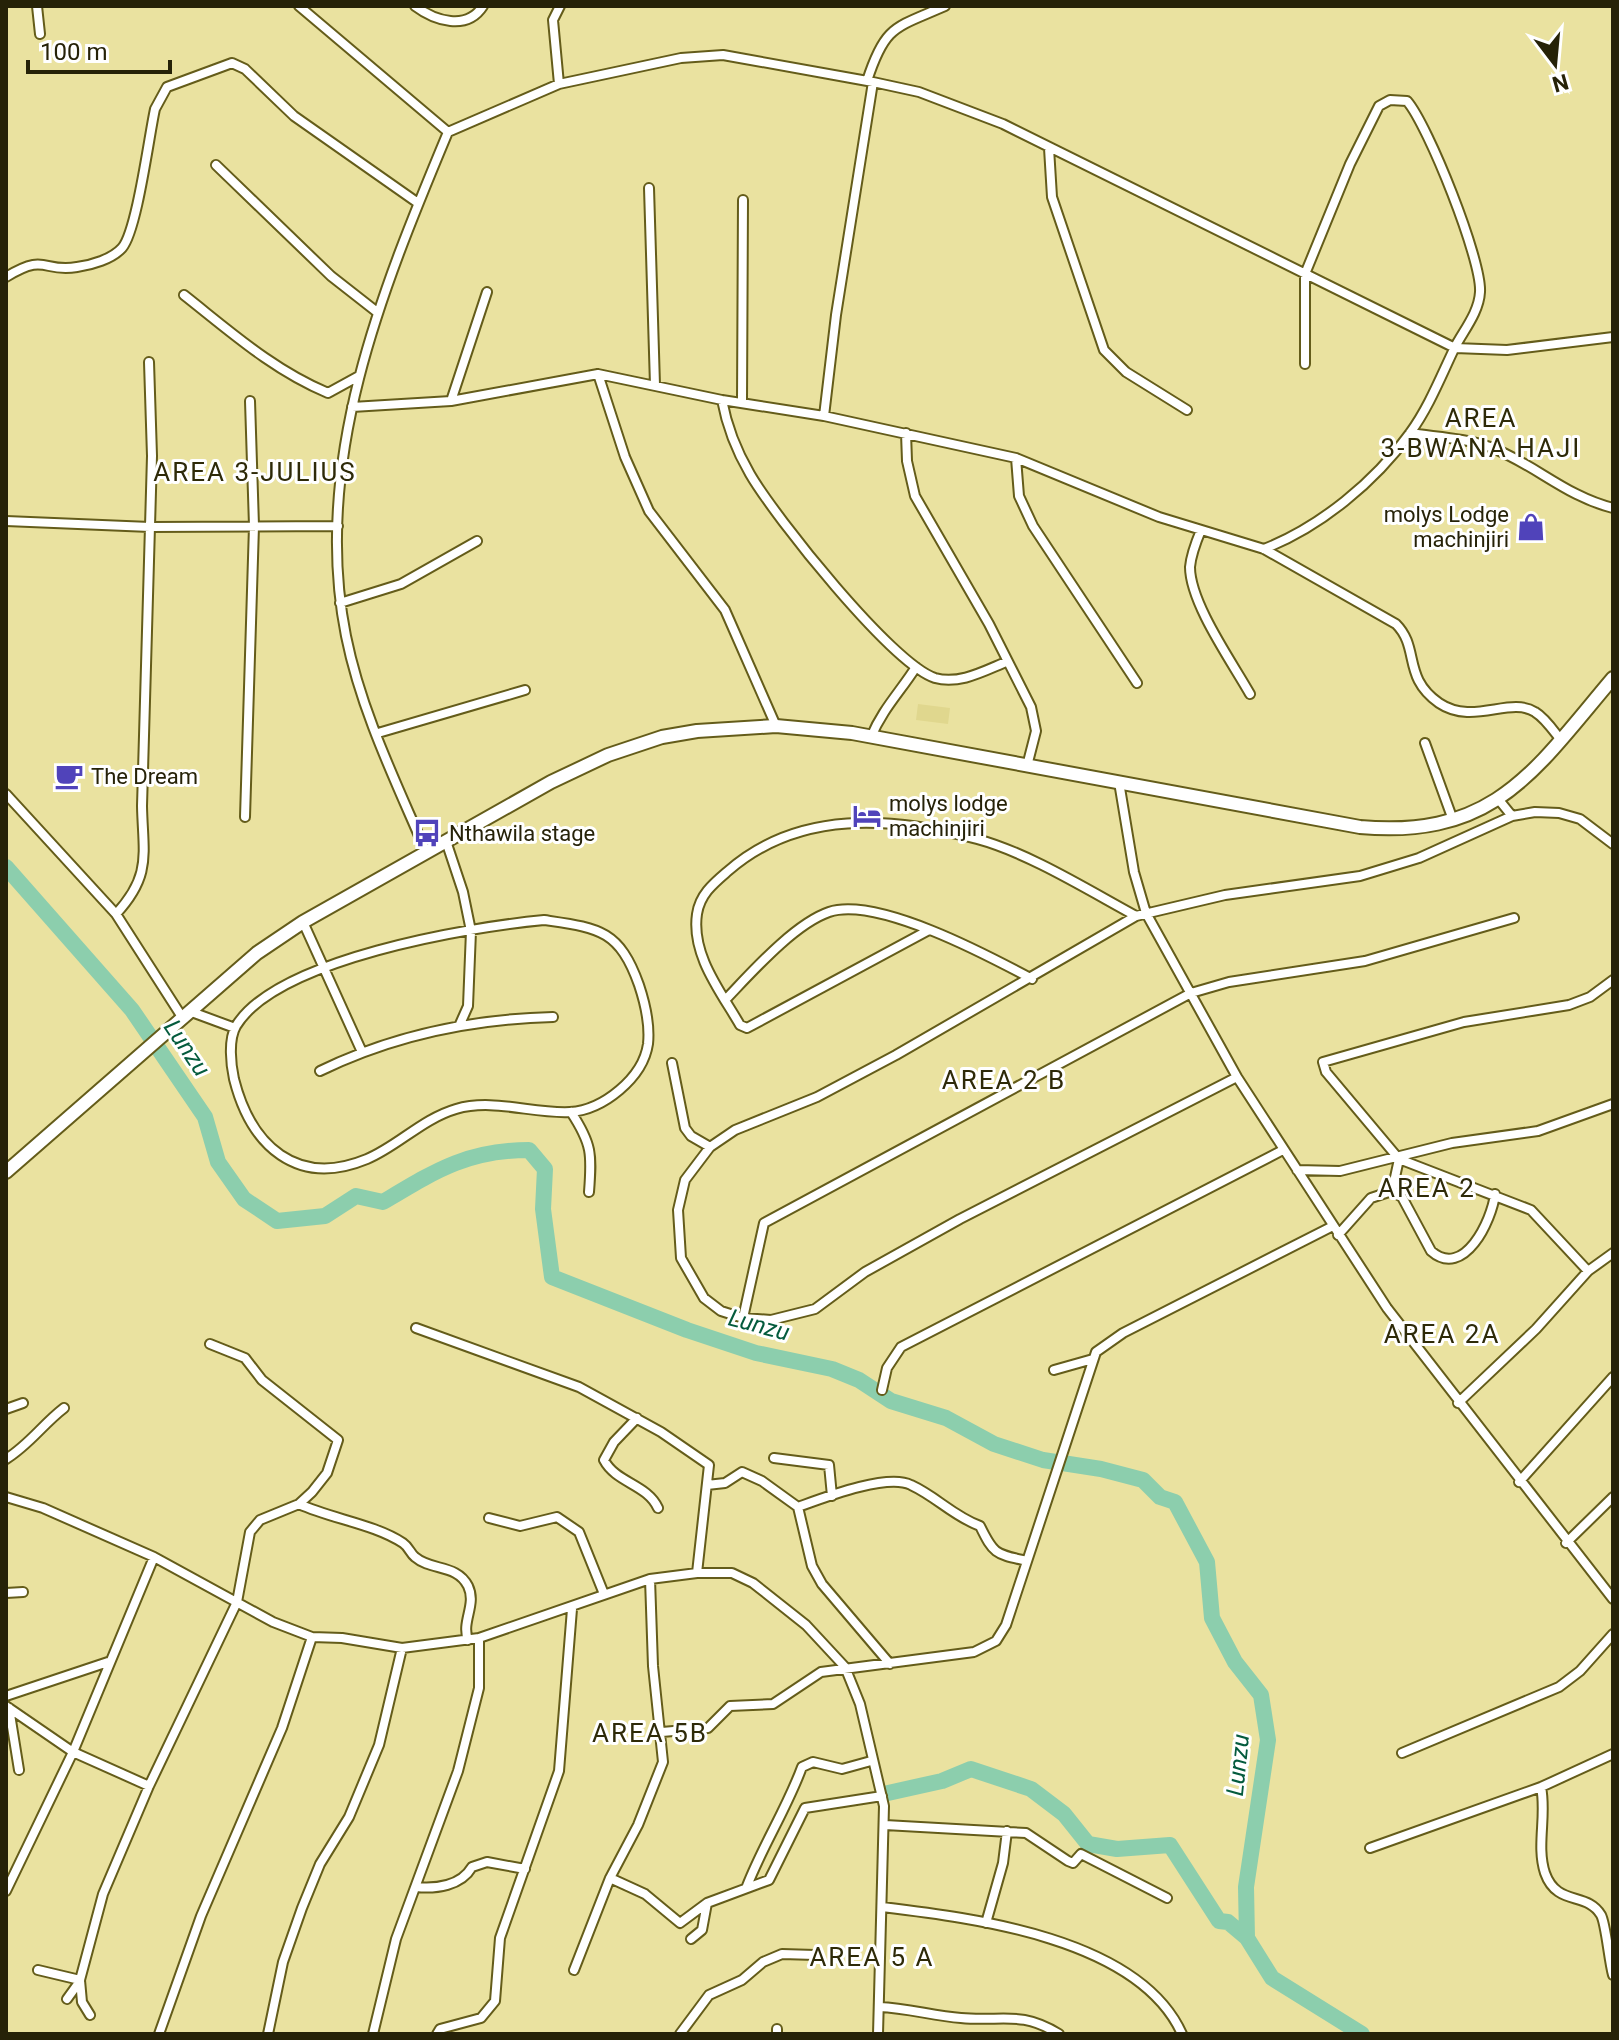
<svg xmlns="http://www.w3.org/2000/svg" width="1619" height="2040" font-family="Roboto,sans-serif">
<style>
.built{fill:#e0d78e}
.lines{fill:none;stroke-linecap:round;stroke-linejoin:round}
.river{stroke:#8ccead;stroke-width:16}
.street-casing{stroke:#645c1a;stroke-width:12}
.secondary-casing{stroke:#645c1a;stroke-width:16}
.street{stroke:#fff;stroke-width:8}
.secondary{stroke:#fff;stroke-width:12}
.labels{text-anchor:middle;stroke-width:6;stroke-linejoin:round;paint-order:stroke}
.poi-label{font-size:22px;fill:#262208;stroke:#fff;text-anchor:start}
.water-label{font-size:24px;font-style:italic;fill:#045b3d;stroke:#fff}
.quarter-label{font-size:26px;letter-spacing:2px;fill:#2e2a08;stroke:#fff}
</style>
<rect width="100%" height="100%" fill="#eae2a0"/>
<path class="built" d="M918,704L950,708L948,724L916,720Z"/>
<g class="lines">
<path class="river" d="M6,867L132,1010L205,1117L218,1162L244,1199L277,1221L325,1216L356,1196L383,1202C435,1171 467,1150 529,1150L545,1169L543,1209L552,1277L687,1330L756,1353L832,1369L859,1380L891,1401L946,1418L994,1444L1043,1460L1101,1469L1143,1480L1160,1497L1175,1502L1207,1562L1212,1618L1235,1662L1261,1695L1268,1740L1246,1887L1247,1938L1272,1978L1362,2034
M888,1793L942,1781L971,1769L1031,1789L1064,1814L1088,1844L1117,1849L1170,1845L1219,1921L1228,1922L1247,1938"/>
<defs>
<path id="street" d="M37,6L40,34
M299,6L448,132
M415,6C435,21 467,31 483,6
M867,81C885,25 895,28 945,6
M559,84L553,20L560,6
M1049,148L1052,197L1104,350L1126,372L1187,410
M216,165L331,276L377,312
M649,188L655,385
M6,277C47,252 42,273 77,267C92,265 112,259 122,248C137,231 149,136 155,109L167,87L232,63L245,69L294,116L418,203
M184,295C231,332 273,370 328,393L359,376
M598,374L625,457L649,511L725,610L776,726
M722,400C727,427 736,450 750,474C775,517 892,664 935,678C959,685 984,671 1006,662
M451,401L487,292
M742,401L743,200
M352,407L451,401L598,374L722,400L824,416L1016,458L1159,517L1264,549L1396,624C1420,648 1402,677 1439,703C1473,726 1510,696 1535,712C1545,718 1553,730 1560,739
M824,416L836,315L873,82
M906,433L907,461L915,496L989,624L1031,707L1036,731L1027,766
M1410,433C1436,437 1465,438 1490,447C1535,464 1565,496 1613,508
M1016,458L1019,496L1033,526L1137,683
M6,521L150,527L338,526
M1201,530C1196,542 1191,555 1190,567C1190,603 1232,662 1250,694
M1264,549C1320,527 1375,482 1410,433C1429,407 1441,376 1455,347C1464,330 1479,312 1480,292C1482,260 1428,125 1407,101L1390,100L1379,106L1350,164L1305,274V364
M340,603L401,584L477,541
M378,733L525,690
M871,737C882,710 900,692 916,667
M1425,743L1453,820
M1119,782L1134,872L1146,913L1237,1077L1387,1308L1613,1599
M6,794L116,914L182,1017
M1499,800L1512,816
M245,817L254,526L250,401
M446,841L463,892L471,931L468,1006L460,1024
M426,852C396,782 361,711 346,636C311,462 382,290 448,132L559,84L681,58L723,55L873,82L919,92L1003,124L1455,348L1507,350L1613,337
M116,914C152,875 143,854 142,806L152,456L149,362
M544,920C598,928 619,929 639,985C645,1003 650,1025 648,1044C643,1078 603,1110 570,1112C533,1114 493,1098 456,1109C422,1119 398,1146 367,1159C297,1188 251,1146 234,1079C231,1065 228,1040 236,1026C277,959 469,927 544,920Z
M303,922L362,1052
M929,930L747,1028L740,1025C721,992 691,955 697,914C700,894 714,883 728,871C799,809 892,817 977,839C1029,853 1088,890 1136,916
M726,999C751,973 794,924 829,912C877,896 989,956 1032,979
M189,1011L235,1028
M672,1063L685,1128L691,1136L710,1147
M320,1071C394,1035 471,1019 553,1017
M1237,1077L960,1219L865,1272L815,1309L771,1320L743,1318L721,1311L704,1298L681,1258L678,1210L685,1180L710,1147L735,1130L817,1097L896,1055L1136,916L1225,895L1360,876L1419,858L1512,816L1535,812L1559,813L1580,819L1613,844
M571,1112C592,1144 592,1154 589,1192
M1297,1170L1340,1171L1452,1143L1538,1131L1613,1104
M1392,1191L1399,1159
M1338,1235L1371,1198L1392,1191L1402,1197L1431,1251C1464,1280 1492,1220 1495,1194
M1588,1271L1531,1210L1399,1159L1326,1072L1323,1062L1464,1022L1569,1005L1590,997L1613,980
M743,1318L764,1223L1191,993L1229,982L1365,961L1514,918
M416,1328L579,1387L661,1432L709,1465L697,1573
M1054,1370L1093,1359
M882,1390L887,1368L901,1347L1283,1150
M1458,1403L1536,1329L1588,1271L1613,1253
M6,1409L23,1403
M637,1418L614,1442L604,1460C616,1483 647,1484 658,1508
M774,1458L829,1465L832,1496
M6,1459C29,1445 43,1424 64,1408
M1519,1482L1613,1377
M707,1485L725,1483L742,1472L762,1481L798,1507L812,1566L822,1584L890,1664
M6,1497L43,1508L154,1557L273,1622L312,1637L342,1638L402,1648L479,1638L650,1579L697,1573H732L753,1583L806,1625L845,1667L860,1704L884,1806L878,2034
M299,1504C332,1519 374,1524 403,1543C409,1547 410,1553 415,1557C431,1571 457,1564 468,1586C477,1605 461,1621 468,1640
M798,1507C823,1498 887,1473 911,1485C937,1497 953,1516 980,1526C994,1555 996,1554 1027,1561
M489,1518L520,1526L557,1517L579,1532L604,1594
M1566,1543L1613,1497
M6,1593L23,1592
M6,1696L108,1662
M6,1706L73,1752L149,1786
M9,1708L19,1770
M662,1732L708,1728L730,1706L773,1704L821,1672L974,1652L996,1641L1006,1625L1096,1352L1123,1333L1333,1226
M1402,1753L1559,1687L1580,1671L1613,1634
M1541,1787C1547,1815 1536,1846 1545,1873C1557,1907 1587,1891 1601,1915C1606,1924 1609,1961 1613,1975
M885,1825L1026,1833L1068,1861L1073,1863L1081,1854L1167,1898
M1370,1848L1541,1787L1613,1754
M610,1878L645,1894L680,1923L707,1903
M747,1886C763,1845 787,1808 802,1767L813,1762L842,1769L871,1761
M416,1887C436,1889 461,1886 472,1867L487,1862L525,1869
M6,1891L73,1752L154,1557
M882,1907C973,1918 1139,1938 1182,2034
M986,1923L1003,1863L1007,1831
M691,1939L702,1930L707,1903L769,1880L805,1808L882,1796
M38,1970L80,1980
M574,1970L610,1878L638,1825L663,1762L653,1666L650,1579
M67,1999L80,1981
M879,2007C908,2008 933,2016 961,2018C1002,2022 1020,2010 1059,2034
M90,2015L82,2002L80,1980L103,1894L149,1786L237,1602L250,1532L260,1520L299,1504L312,1492L327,1473L338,1440L262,1380L245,1358L210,1344
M777,2029V2034
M159,2034L201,1916L282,1728L312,1637
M268,2034L283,1962L302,1908L320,1864L349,1817L379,1745L402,1648
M373,2034L396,1939L458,1771L479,1688V1638
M437,2034L440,2029L481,2018L495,2001L500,1938L559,1771L572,1609
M680,2034L709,1995L742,1980L763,1962L782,1954L815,1955"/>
<path id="secondary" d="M6,1172L257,953L303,922L551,782L608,755L662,737L697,731L776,726L852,733L1360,827C1495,839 1535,770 1613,678"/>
</defs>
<use href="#street" class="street-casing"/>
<use href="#secondary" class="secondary-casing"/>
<use href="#street" class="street"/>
<use href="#secondary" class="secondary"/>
</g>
<defs>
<symbol id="shop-bare" viewBox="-9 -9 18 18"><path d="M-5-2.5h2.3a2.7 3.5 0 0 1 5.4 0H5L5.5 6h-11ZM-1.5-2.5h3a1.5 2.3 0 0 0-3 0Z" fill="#5043ba" stroke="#fff" stroke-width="2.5" paint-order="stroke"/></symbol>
<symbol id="cafe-bare" viewBox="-9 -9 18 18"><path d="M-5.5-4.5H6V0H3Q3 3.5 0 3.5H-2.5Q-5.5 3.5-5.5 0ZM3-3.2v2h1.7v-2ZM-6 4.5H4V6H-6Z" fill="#5043ba" stroke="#fff" stroke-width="2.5" paint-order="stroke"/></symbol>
<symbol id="hotel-bare" viewBox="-9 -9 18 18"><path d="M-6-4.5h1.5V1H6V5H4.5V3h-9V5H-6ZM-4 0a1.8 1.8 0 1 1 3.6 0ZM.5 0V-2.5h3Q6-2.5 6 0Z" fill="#5043ba" stroke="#fff" stroke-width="2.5" paint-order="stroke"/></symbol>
<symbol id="bus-bare" viewBox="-9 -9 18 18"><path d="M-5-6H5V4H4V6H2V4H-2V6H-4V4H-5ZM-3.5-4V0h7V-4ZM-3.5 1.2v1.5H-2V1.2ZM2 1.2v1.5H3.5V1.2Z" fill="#5043ba" stroke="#fff" stroke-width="2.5" paint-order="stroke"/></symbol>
</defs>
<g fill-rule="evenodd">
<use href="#shop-bare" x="1511" y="507" width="40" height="40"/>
<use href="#cafe-bare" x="49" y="756" width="40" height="40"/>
<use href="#hotel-bare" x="847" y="796" width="40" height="40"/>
<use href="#bus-bare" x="407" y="813" width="40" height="40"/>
</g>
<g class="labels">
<g class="poi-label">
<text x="1509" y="522" text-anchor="end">molys Lodge<tspan x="1509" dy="25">machinjiri</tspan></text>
<text x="91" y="784">The Dream</text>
<text x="889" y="811">molys lodge<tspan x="889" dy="25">machinjiri</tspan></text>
<text x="449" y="841">Nthawila stage</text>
</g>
<g class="water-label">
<text transform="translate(187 1048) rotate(56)" y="8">Lunzu</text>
<text transform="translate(759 1325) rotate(15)" y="8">Lunzu</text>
<text transform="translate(1238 1765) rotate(-84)" y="8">Lunzu</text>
</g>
<g class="quarter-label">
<text x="1481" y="427">AREA<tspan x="1481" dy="30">3-BWANA HAJI</tspan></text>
<text x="255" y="481">AREA 3-JULIUS</text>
<text x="1004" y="1089">AREA 2 B</text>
<text x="1427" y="1197">AREA 2</text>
<text x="1442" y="1343">AREA 2A</text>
<text x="650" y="1742">AREA 5B</text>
<text x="872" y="1966">AREA 5 A</text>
</g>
</g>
<rect width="1619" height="2040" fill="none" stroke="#262208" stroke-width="16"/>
<g transform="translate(1555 64) rotate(164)" stroke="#ffffff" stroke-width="6" paint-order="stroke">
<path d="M0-6L14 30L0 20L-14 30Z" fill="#262208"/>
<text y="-12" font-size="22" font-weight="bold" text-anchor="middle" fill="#262208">N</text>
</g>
<path d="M28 60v12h142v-12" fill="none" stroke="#262208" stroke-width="4"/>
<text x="40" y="60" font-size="24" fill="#262208" stroke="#ffffff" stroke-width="6" paint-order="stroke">100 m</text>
</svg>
